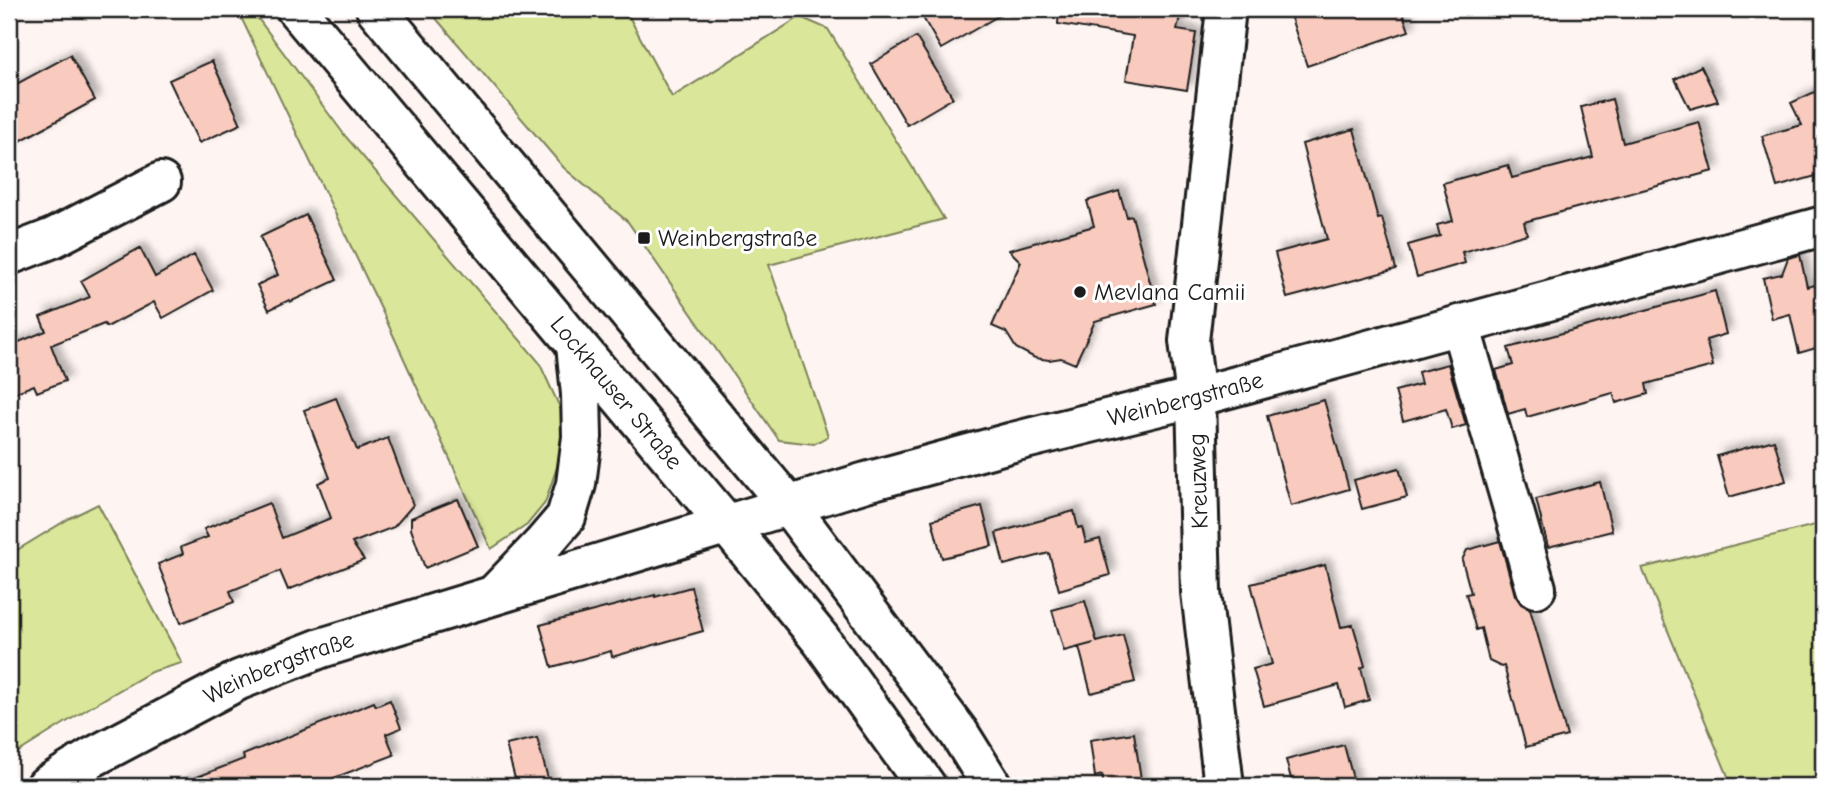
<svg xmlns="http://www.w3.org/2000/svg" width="1832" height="795" font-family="'Comic Neue',sans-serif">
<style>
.green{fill:#dae699;stroke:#7b815a;stroke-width:2}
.building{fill:#f9cbbe;stroke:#1c1c1c;stroke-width:2;filter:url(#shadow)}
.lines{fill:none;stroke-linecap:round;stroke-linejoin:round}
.minor-casing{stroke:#1c1c1c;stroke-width:44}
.major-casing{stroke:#1c1c1c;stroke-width:44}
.minor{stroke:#fff;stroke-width:38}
.major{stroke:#fff;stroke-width:38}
.poi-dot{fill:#1c1c1c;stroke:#fff;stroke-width:2.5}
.labels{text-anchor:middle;stroke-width:6;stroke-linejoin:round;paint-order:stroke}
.poi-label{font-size:24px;fill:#1c1c1c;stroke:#fff;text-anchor:start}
.street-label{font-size:24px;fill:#1c1c1c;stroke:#fff}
</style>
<defs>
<filter id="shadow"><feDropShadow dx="6" dy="-6" stdDeviation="3.5" flood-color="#0004"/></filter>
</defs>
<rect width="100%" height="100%" fill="#fef5f2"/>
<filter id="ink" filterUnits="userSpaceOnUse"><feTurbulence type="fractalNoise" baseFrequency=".0143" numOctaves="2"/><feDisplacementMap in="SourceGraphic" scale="14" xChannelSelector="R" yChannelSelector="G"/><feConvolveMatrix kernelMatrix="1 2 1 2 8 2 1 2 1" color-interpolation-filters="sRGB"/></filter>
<g filter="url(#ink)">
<path class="green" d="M237,9H251L346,137L539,362L562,412L565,463L558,464L545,503L527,525L491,549L383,313Z
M428,9H625L672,97L800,17L828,29L944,219L769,265L828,436L814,444L779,440L628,222L564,168Z
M98,504L182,663L151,672L92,706L9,758V555L70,518Z
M1823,523V786H1732L1642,568Z"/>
<path class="building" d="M918,9H1010L941,49Z
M1059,9H1155V11L1180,16L1177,30L1196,33L1187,90L1126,80L1133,36L1058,24Z
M1288,9H1401L1409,31L1307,66Z
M916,37L953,98L907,125L871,64Z
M70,55L95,100L9,147V88Z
M212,61L241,124L199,143L169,80Z
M1701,66L1718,101L1690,109L1675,79Z
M1823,88V174L1777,187L1762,136L1802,125L1791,103Z
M1612,99L1623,143L1699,122L1713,171L1524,222L1527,234L1462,252L1465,263L1417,277L1408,245L1440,236L1437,225L1453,221L1443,183L1508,165L1512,178L1593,157L1581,107Z
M1354,129L1378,219L1382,218L1396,269L1287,298L1275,253L1327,239L1302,144Z
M1119,191L1127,217L1132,216L1156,304L1095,321L1075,364L1061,358L1049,360L1035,358L1016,348L1006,332L992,326L1021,262L1009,250L1094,226L1087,201Z
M306,215L337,280L290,302L289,300L269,310L257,285L278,275L260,237Z
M140,248L155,277L194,255L213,290L163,318L154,302L107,327L104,324L51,345L65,381L37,392L34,385L9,395V346L46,331L40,317L90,297L81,281Z
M1800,255L1807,287L1815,285L1823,320V346L1799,353L1790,314L1772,319L1763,278L1782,274L1788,258Z
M1715,291L1726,334L1706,340L1713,366L1646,384L1648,394L1616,403L1613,393L1527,417L1525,409L1508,414L1496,370L1513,365L1508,348Z
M1448,364L1466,425L1452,429L1446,409L1403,421L1395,391L1421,384L1418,372Z
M336,398L357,450L388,438L413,505L394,527L352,543L364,560L288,590L280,571L230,591L234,602L181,623L158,564L183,554L181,547L208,537L204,529L269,503L282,538L331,518L318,483L330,478L304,410Z
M1324,400L1349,489L1291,506L1267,416Z
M1774,440L1786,481L1729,497L1717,456Z
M1399,468L1407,497L1362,509L1354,480Z
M1600,482L1612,531L1548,547L1536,499Z
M458,499L478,546L425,568L411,529V518Z
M982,506L992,546L942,558L932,520Z
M1074,511L1078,528L1082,527L1086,543L1100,539L1110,575L1059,590L1049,553L1004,565L996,533Z
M1500,541L1515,595L1521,604L1530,609L1567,736L1526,747L1504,666L1501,667L1489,661L1481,628L1476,630L1466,594L1471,593L1462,560L1467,550Z
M1325,565L1341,627L1353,625L1365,666L1361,668L1369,700L1345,707L1339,685L1264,706L1253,669L1272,664L1251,584Z
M691,587L703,631L612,657L611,651L552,667L540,625L655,595V597Z
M1085,601L1097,642L1123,635L1135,682L1091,693L1079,647L1094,643L1064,651L1052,610Z
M390,700L401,728L386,734L394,755L313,786H179V784L244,759L243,755L374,702L376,706Z
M1134,733L1142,786H1104L1102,775L1095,777L1090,740Z
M537,738L550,786H517L506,745Z
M1344,745L1355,786H1293L1286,760Z"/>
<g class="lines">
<defs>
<g id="minor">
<path d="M9,255L53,238L161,182"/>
<path d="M1460,325L1536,588"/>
<path d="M496,593L542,545L566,517L576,484L582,437L581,394L576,345"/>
<path id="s1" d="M46,786L93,757L239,680L321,648L866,482L1013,442L1196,397L1823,226"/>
<path d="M1224,786L1201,592L1196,397L1189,341L1226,9"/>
</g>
<g id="major">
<path id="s2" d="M296,9L728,526L821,640L926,786"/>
<path d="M376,9L789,506L959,733L992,786"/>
</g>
</defs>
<use href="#minor" class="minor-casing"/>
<use href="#major" class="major-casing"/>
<use href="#minor" class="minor"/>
<use href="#major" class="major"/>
</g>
</g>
<g class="poi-dot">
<rect x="637" y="231" width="14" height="14" rx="3.5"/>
<circle cx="1080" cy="292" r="7"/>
</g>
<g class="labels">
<g class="poi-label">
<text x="658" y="246">Weinbergstraße</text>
<text x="1094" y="300">Mevlana Camii</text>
</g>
<g class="street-label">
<text dy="8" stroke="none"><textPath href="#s2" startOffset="500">Lockhauser Straße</textPath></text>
<text dy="8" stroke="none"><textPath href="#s1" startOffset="1208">Weinbergstraße</textPath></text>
<text transform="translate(1198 481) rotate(-92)" y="8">Kreuzweg</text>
<text dy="8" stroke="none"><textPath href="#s1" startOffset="262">Weinbergstraße</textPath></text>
</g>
</g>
<rect width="1832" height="795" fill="none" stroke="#fff" stroke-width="35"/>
<rect x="18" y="18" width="1797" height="760" fill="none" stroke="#1c1c1c" stroke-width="2.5" filter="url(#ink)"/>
</svg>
